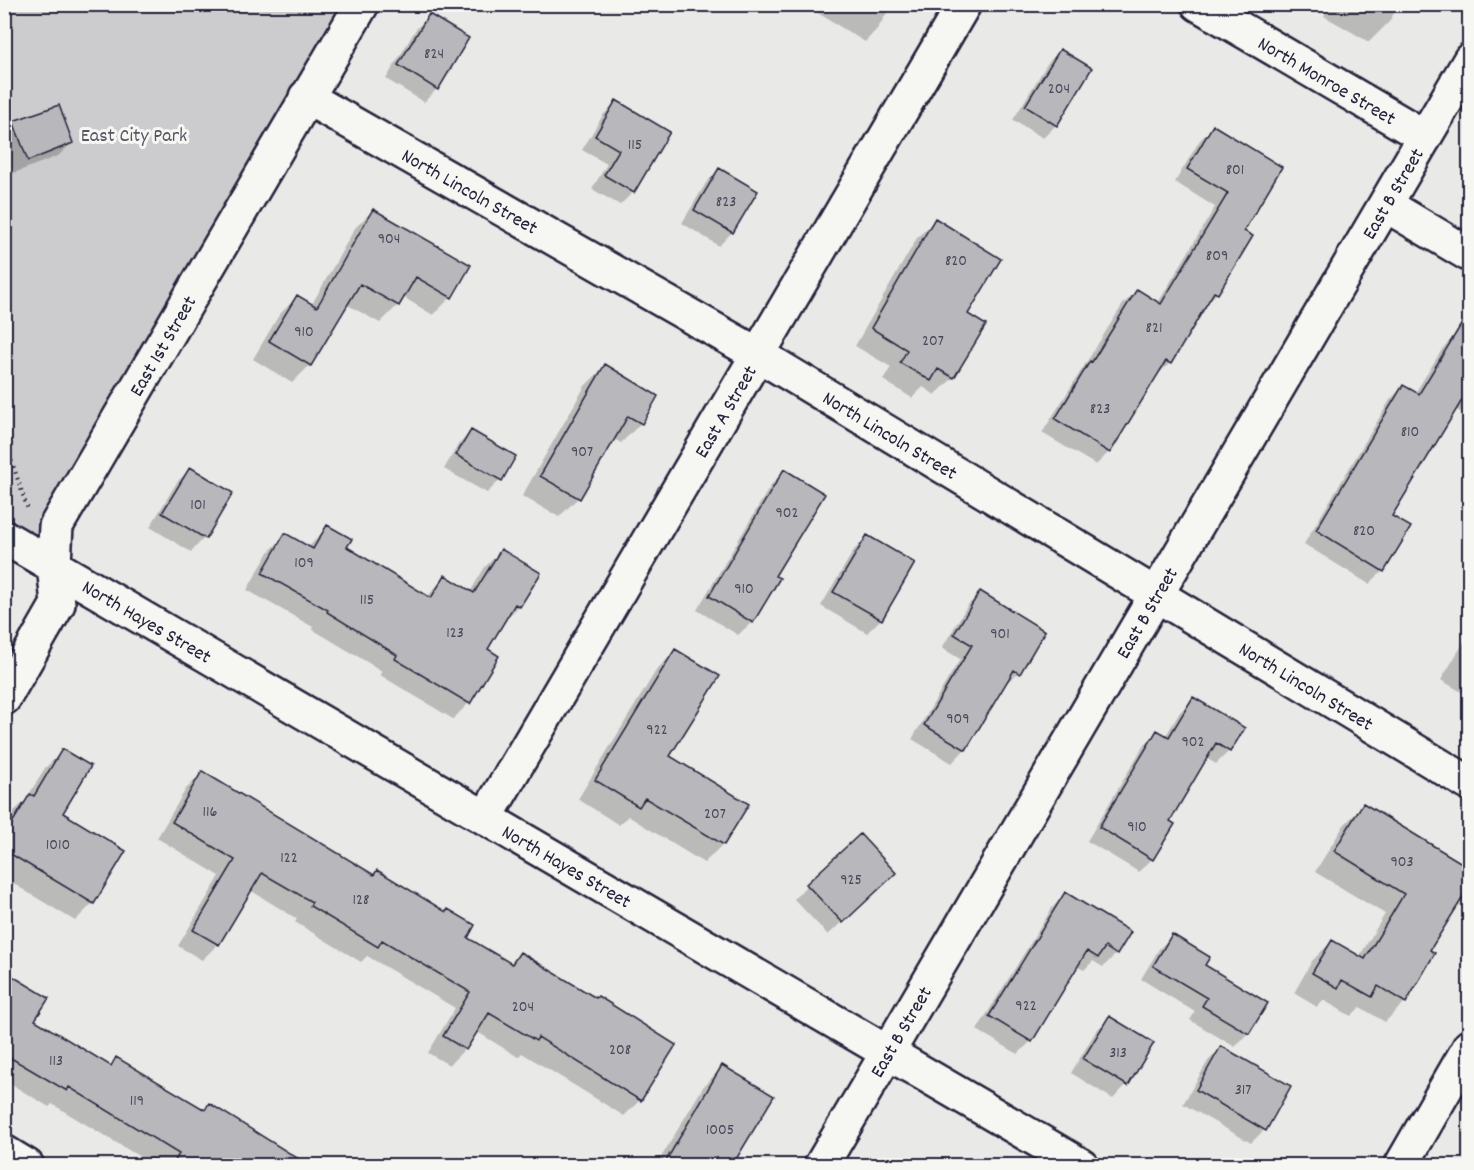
<svg xmlns="http://www.w3.org/2000/svg" width="1474" height="1170" font-family="Dekko,sans-serif">
<style>
.green{fill:#ccccce;stroke:#777784;stroke-width:1.5}
.shadow{fill:#0003}
.building{fill:#b8b8bc;stroke:#22223b;stroke-width:1.5}
.lines{fill:none;stroke-linecap:round;stroke-linejoin:round}
.minor-casing{stroke:#22223b;stroke-width:38}
.path{stroke:#22223b;stroke-width:4;stroke-dasharray:1.5 4.5;stroke-linecap:butt}
.minor{stroke:#f6f6f2;stroke-width:33}
.labels{text-anchor:middle;stroke-width:6;stroke-linejoin:round;paint-order:stroke}
.number-label{font-size:16px;fill:#48485b}
.street-label{font-size:20px;fill:#22223b;stroke:#f6f6f2}
.park-label{font-size:20px;fill:#555567;stroke:#f6f6f2}
</style>
<rect width="100%" height="100%" fill="#e9e9e7"/>
<filter id="ink" filterUnits="userSpaceOnUse"><feTurbulence type="fractalNoise" baseFrequency=".0167" numOctaves="2"/><feDisplacementMap in="SourceGraphic" scale="12" xChannelSelector="R" yChannelSelector="G"/><feConvolveMatrix kernelMatrix="1 2 1 2 8 2 1 2 1" color-interpolation-filters="sRGB"/></filter>
<g filter="url(#ink)">
<path class="green" d="M5,5H362L54,564L5,537Z"/>
<path class="shadow" d="M816,4H892L878,28L865,42L813,10Z
M1331,4H1399L1389,22L1369,42L1324,16Z
M429,16L437,89L424,102L386,79L416,29Z
M1060,50L1056,125L1043,138L1013,120L1047,64Z
M616,102L633,192L620,205L592,189L607,164L582,150L603,115Z
M14,123L72,143L58,156L14,173L4,147V132Z
M1214,127L1242,231L1251,236L1217,293L1204,306L1170,363L1156,376L1109,452L1096,465L1042,433L1123,304L1137,291L1158,303L1215,207L1175,182L1200,140Z
M719,169L732,232L719,246L682,223L706,183Z
M373,210L451,297L433,315L403,297L398,305L380,323L346,304L310,365L292,383L253,359L279,315L297,297L311,306L355,228Z
M935,220L966,315L984,325L953,378L935,395L923,387L912,398L883,380L891,367L855,346L917,238Z
M1456,334L1470,343V417L1455,409L1390,516L1383,571L1369,584L1304,544L1390,400L1403,386L1415,393L1443,348Z
M605,366L641,423L621,443L614,439L578,498L559,517L522,496L585,386Z
M471,432L500,480L487,493L444,469L458,445Z
M190,469L231,494L204,538L191,552L150,527L177,482Z
M784,471L773,576L752,622L738,635L697,610L771,485Z
M327,527L345,548L427,597L445,577L470,592L485,567L501,551L519,606L503,622L486,649L469,703L453,719L380,675L382,671L312,629L313,627L247,590L269,552L285,535L308,548Z
M867,537L913,564L880,620L867,633L821,606L854,550Z
M980,593L1018,673L1004,685L965,749L952,763L912,739L960,659L942,648L967,606Z
M1470,632V697L1441,680Z
M676,651L668,757L723,844L704,863L628,816L619,825L578,799L657,669Z
M1193,699L1229,751L1216,764L1206,758L1168,821L1152,859L1139,872L1087,841L1144,745L1158,732L1165,737L1180,712Z
M63,751L61,814L93,903L75,921L4,878V827L12,813L25,801L45,768Z
M202,773L372,876L377,871L466,938L509,964L520,954L640,1100L624,1116L522,1053L518,1057L476,1031L465,1049L449,1065L428,1053L455,1008L367,956L361,962L295,922L297,919L250,890L218,944L202,960L178,946L220,876L157,838L186,789Z
M1364,805L1470,870L1428,951L1405,1002L1385,1022L1360,1007L1351,1016L1323,1000L1317,1007L1294,993L1312,961L1332,941L1359,957L1385,914L1315,872L1344,825Z
M807,885L881,886L828,935L794,899Z
M1065,894L1116,954L1103,967L1093,961L1084,970L1076,966L1031,1041L1018,1054L977,1030L1052,908Z
M1172,936L1203,966L1248,1033L1235,1047L1190,1020L1195,1012L1141,979L1159,949Z
M4,972L33,1021L109,1067L117,1059L203,1111L210,1105L307,1166H155L52,1104L49,1107L4,1080Z
M1109,1018L1152,1043L1126,1085L1113,1099L1071,1073L1096,1031Z
M1221,1048L1264,1130L1251,1143L1183,1104L1208,1061Z
M722,1067L731,1166H656L703,1087Z"/>
<path class="building" d="M429,14L469,38L438,90L398,65Z
M1060,49L1092,68L1057,126L1025,106Z
M616,100L670,132L634,193L604,175L619,150L595,136Z
M59,105L73,143L28,161L13,121Z
M1213,125L1282,167L1244,231L1253,236L1218,294L1214,292L1171,364L1166,361L1110,453L1055,419L1090,361L1092,362L1137,289L1161,304L1228,193L1187,169Z
M719,168L758,191L733,233L694,210Z
M373,209L471,265L452,298L416,277L399,306L360,284L311,366L269,341L297,295L317,307Z
M935,218L1001,259L968,314L986,325L954,378L938,369L931,381L900,363L907,350L871,328Z
M1470,310V387L1392,516L1411,527L1384,572L1316,530L1403,385L1419,394Z
M605,364L658,396L642,424L628,416L580,499L540,476Z
M471,430L516,456L502,481L456,455Z
M190,467L233,493L206,539L162,513Z
M784,469L825,494L775,576L780,578L753,623L709,596Z
M327,525L352,539L347,547L431,598L445,575L474,593L501,549L541,573L520,607L515,604L488,649L499,656L470,704L395,659L397,655L327,612L328,610L262,573L285,533L313,549Z
M867,535L915,563L882,620L833,592Z
M980,591L1045,631L1020,674L1014,670L966,750L924,725L972,645L954,634Z
M675,649L720,676L670,756L749,804L724,845L645,798L639,807L595,780Z
M1193,697L1245,728L1230,752L1216,743L1170,821L1175,824L1153,860L1099,827L1157,730L1169,737Z
M62,749L91,766L63,813L126,851L94,904L4,850V836L30,794L34,796Z
M202,771L374,875L377,870L446,912L448,909L475,925L468,938L512,964L520,952L596,998L598,996L676,1045L641,1101L538,1037L536,1041L489,1013L466,1050L443,1036L470,992L382,940L378,947L310,906L312,902L262,873L219,945L193,930L235,860L172,822Z
M1363,803L1470,868V886L1430,950L1435,953L1406,1003L1378,986L1372,997L1342,980L1338,988L1312,973L1332,940L1365,959L1404,894L1334,851Z
M860,834L896,873L843,923L806,884Z
M1065,892L1131,932L1117,955L1105,947L1098,958L1087,951L1032,1042L989,1016Z
M1172,934L1210,957L1205,965L1268,1003L1249,1034L1202,1006L1207,998L1153,966Z
M4,971L49,998L35,1020L111,1066L116,1057L205,1110L209,1103L310,1166H172L179,1154L69,1087L67,1091L4,1054Z
M1109,1016L1154,1043L1128,1086L1083,1059Z
M1221,1046L1291,1086L1266,1131L1196,1090Z
M722,1065L774,1096L732,1166H663Z"/>
<g class="lines">
<defs>
<g id="minor">
<path id="s1" d="M1198,4L1425,137"/>
<path id="s2" d="M306,97L757,354L1470,784"/>
<path d="M1386,205L1470,255"/>
<path id="s3" d="M4,537L1082,1166"/>
<path id="s4" d="M4,698L58,604L54,564L56,526L362,4"/>
<path id="s5" d="M486,817L964,4"/>
<path d="M4,1152L27,1166"/>
<path id="s6" d="M821,1166L1470,60"/>
<path d="M1401,1166L1470,1046"/>
</g>
</defs>
<use href="#minor" class="minor-casing"/>
<path class="path" d="M4,438L28,510"/>
<use href="#minor" class="minor"/>
</g>
</g>
<g class="labels">
<g class="number-label">
<text x="434" y="58">824</text>
<text x="1059" y="93">204</text>
<text x="635" y="149">115</text>
<text x="1235" y="174">801</text>
<text x="726" y="206">823</text>
<text x="389" y="243">904</text>
<text x="1217" y="260">809</text>
<text x="956" y="265">820</text>
<text x="1154" y="332">821</text>
<text x="304" y="336">910</text>
<text x="933" y="345">207</text>
<text x="1100" y="413">823</text>
<text x="1410" y="436">810</text>
<text x="582" y="456">907</text>
<text x="198" y="509">101</text>
<text x="787" y="517">902</text>
<text x="1364" y="535">820</text>
<text x="304" y="567">109</text>
<text x="744" y="593">910</text>
<text x="367" y="604">115</text>
<text x="455" y="637">123</text>
<text x="1000" y="638">901</text>
<text x="958" y="723">909</text>
<text x="657" y="734">922</text>
<text x="1193" y="746">902</text>
<text x="210" y="816">116</text>
<text x="715" y="818">207</text>
<text x="1137" y="831">910</text>
<text x="58" y="849">1010</text>
<text x="289" y="862">122</text>
<text x="1402" y="866">903</text>
<text x="851" y="884">925</text>
<text x="361" y="904">128</text>
<text x="1026" y="1010">922</text>
<text x="523" y="1011">204</text>
<text x="620" y="1054">208</text>
<text x="1118" y="1057">313</text>
<text x="56" y="1065">113</text>
<text x="1243" y="1094">317</text>
<text x="137" y="1105">119</text>
<text x="720" y="1134">1005</text>
</g>
<g class="street-label">
<text dy="7" stroke="none"><textPath href="#s1" startOffset="150">North Monroe Street</textPath></text>
<text dy="7" stroke="none"><textPath href="#s2" startOffset="189">North Lincoln Street</textPath></text>
<text dy="7" stroke="none"><textPath href="#s6" startOffset="1128">East B Street</textPath></text>
<text dy="7" stroke="none"><textPath href="#s4" startOffset="396">East 1st Street</textPath></text>
<text dy="7" stroke="none"><textPath href="#s5" startOffset="471">East A Street</textPath></text>
<text dy="7" stroke="none"><textPath href="#s2" startOffset="675">North Lincoln Street</textPath></text>
<text dy="7" stroke="none"><textPath href="#s6" startOffset="642">East B Street</textPath></text>
<text dy="7" stroke="none"><textPath href="#s3" startOffset="166">North Hayes Street</textPath></text>
<text dy="7" stroke="none"><textPath href="#s2" startOffset="1161">North Lincoln Street</textPath></text>
<text dy="7" stroke="none"><textPath href="#s3" startOffset="652">North Hayes Street</textPath></text>
<text dy="7" stroke="none"><textPath href="#s6" startOffset="156">East B Street</textPath></text>
</g>
<g class="park-label">
<text x="134" y="141">East City Park</text>
</g>
</g>
<rect width="1474" height="1170" fill="none" stroke="#f6f6f2" stroke-width="24"/>
<rect x="12" y="12" width="1450" height="1146" fill="none" stroke="#22223b" stroke-width="2" filter="url(#ink)"/>
</svg>
